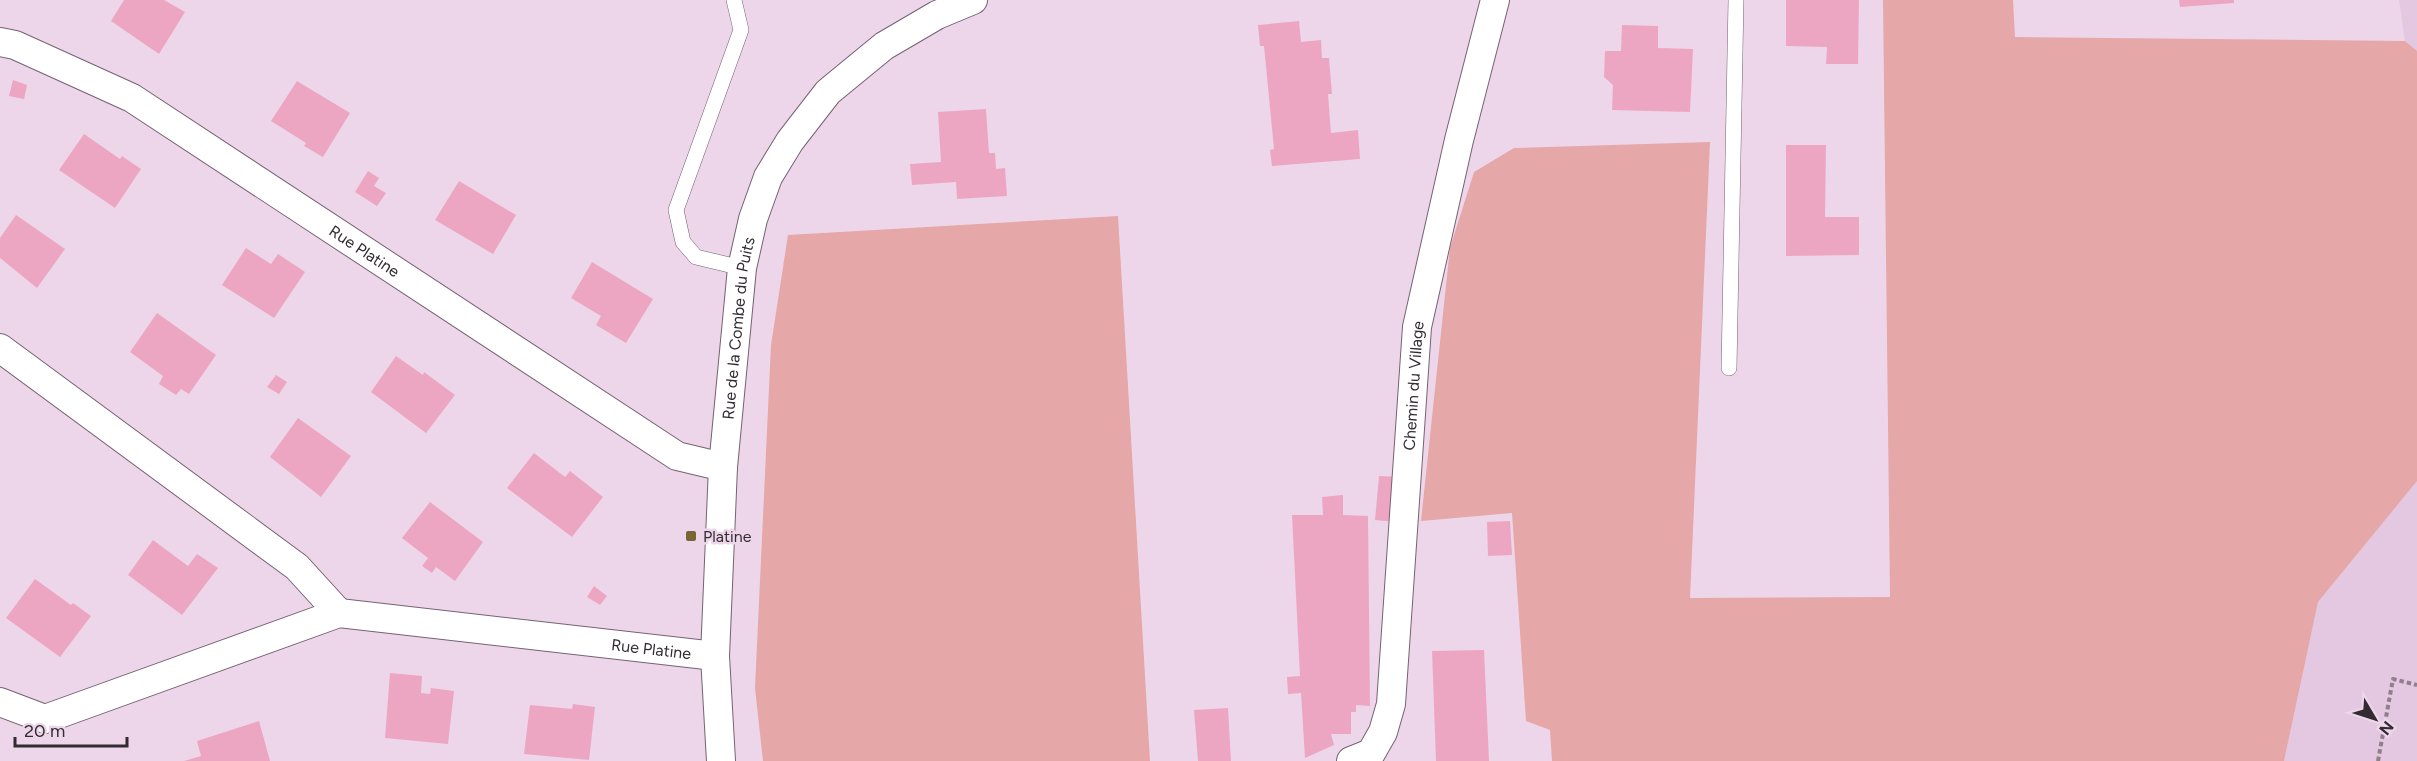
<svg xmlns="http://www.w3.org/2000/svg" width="2417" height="761" font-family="Figtree,sans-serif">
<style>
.built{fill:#e4c7e0}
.green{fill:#e5a7a8}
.building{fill:#eda6c2}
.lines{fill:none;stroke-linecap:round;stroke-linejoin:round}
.service-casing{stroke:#766273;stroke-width:16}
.minor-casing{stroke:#766273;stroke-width:30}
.path{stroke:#8f7f8c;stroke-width:4;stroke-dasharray:4.5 3;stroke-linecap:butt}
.service{stroke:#fff;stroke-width:15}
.minor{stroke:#fff;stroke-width:28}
.poi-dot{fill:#796534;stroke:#edd6e9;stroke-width:2}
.labels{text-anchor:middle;stroke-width:5;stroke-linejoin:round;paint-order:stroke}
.street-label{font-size:16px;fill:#332b32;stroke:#edd6e9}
.poi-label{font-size:16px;fill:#332b32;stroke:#edd6e9;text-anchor:start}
</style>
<rect width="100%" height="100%" fill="#edd6e9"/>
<path class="built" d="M2399,0H2417V51L2405,41Z
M2417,481V761H2284L2318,602Z"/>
<path class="green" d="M1883,0H2013L2015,37L2405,41L2417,51V481L2318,602L2284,761H1552L1550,730L1526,721L1512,513L1421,521L1450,248L1474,172L1514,148L1710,142L1690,598L1890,597Z
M1118,216L1150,761H763L755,688L771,345L788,235Z"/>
<path class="building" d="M124,0H164L185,12L159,54L111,21Z
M1786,0H1859L1858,64H1826L1827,47L1786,46Z
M2179,0H2234V3L2180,7Z
M1299,21L1301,42L1321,40L1322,58H1329L1332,94H1328L1331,133L1358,130L1360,159L1272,166L1270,150L1274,149L1264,46H1260L1258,25Z
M1622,25L1658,26V48L1693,49L1690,112L1612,110L1613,85L1604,77L1605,51H1621Z
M13,80L27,85L24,99L9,96Z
M297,81L350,113L323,157L304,146L306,143L271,121Z
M986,109L989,153H995L996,169L1005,168L1007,196L957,199L956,182L912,185L910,164L941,162L938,112Z
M84,134L120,159L122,156L141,169L115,208L59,170Z
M1786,145H1826L1825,217H1859V255L1786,256Z
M368,171L379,178L374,186L386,193L377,206L355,192Z
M459,181L516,215L493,254L435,220Z
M16,215L65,249L37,288L0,258V238Z
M246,248L271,264L278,254L305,272L274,318L222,285Z
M592,262L653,299L626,343L596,325L601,316L571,298Z
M157,313L216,355L189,394L181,389L176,395L159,384L163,376L130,352Z
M396,356L423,375L424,372L455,395L426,433L371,392Z
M276,375L287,382L279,394L267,387Z
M298,418L351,456L321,497L270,457Z
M534,453L565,477L570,471L603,497L572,537L507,488Z
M1379,476L1399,477L1396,522L1375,520Z
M1343,495V515L1368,516L1370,706L1356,705V712H1351V734H1331L1334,745L1305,758L1301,693L1288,694L1287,677L1300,676L1292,515H1323L1322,497Z
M430,502L483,542L455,581L436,567L432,573L422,566L428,558L402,538Z
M1510,521L1512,555L1488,556L1487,522Z
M153,540L188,566L197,554L218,568L182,615L128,575Z
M35,579L71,605L73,603L91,616L60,657L6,618Z
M594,586L607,596L600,605L587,597Z
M1484,650L1489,761H1436L1432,651Z
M390,673L422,676L421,693L430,694L431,688L454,691L448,744L385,738Z
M573,704L595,707L589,760L524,754L530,705L572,709Z
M1228,708L1231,761H1198L1194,710Z
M259,721L270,761H184L201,756L197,741Z"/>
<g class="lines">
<defs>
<path id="service" d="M734,0L741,30L676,210L683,242L696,257L742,268
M1729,368L1736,0"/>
<g id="minor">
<path id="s1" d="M0,42L15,45L132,98L677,456L723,467"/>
<path d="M0,348L297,567L339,613"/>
<path id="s2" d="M0,702L45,719L339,613L715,656"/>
<path id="s3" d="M721,761L715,656L723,467L742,268L753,219L768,177L790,141L828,92L884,46L937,15L973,0"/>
<path id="s4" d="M1351,761L1371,753L1383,732L1391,704L1417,327L1459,140L1495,0"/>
</g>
</defs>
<use href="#service" class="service-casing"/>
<use href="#minor" class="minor-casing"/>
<path class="path" d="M2378,761L2393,679L2417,685"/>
<use href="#service" class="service"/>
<use href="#minor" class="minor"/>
</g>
<rect class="poi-dot" x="685" y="530" width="12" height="12" rx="3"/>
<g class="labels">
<g class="street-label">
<text dy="6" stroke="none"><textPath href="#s1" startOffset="422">Rue Platine</textPath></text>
<text dy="6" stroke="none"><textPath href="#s3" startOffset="434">Rue de la Combe du Puits</textPath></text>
<text dy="6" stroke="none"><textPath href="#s4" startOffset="394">Chemin du Village</textPath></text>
<text dy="6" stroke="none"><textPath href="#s2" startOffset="675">Rue Platine</textPath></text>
</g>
<g class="poi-label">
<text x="703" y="542">Platine</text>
</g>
</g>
<g transform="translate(2375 719) rotate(129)" stroke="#edd6e9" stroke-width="4.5" paint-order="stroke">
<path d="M0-4.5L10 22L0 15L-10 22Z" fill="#332b32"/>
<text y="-9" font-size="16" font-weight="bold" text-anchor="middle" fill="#332b32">N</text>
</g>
<path d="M15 737v9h112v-9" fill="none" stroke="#332b32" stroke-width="3"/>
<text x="24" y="737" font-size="18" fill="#332b32" stroke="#edd6e9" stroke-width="4.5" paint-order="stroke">20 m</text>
</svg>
